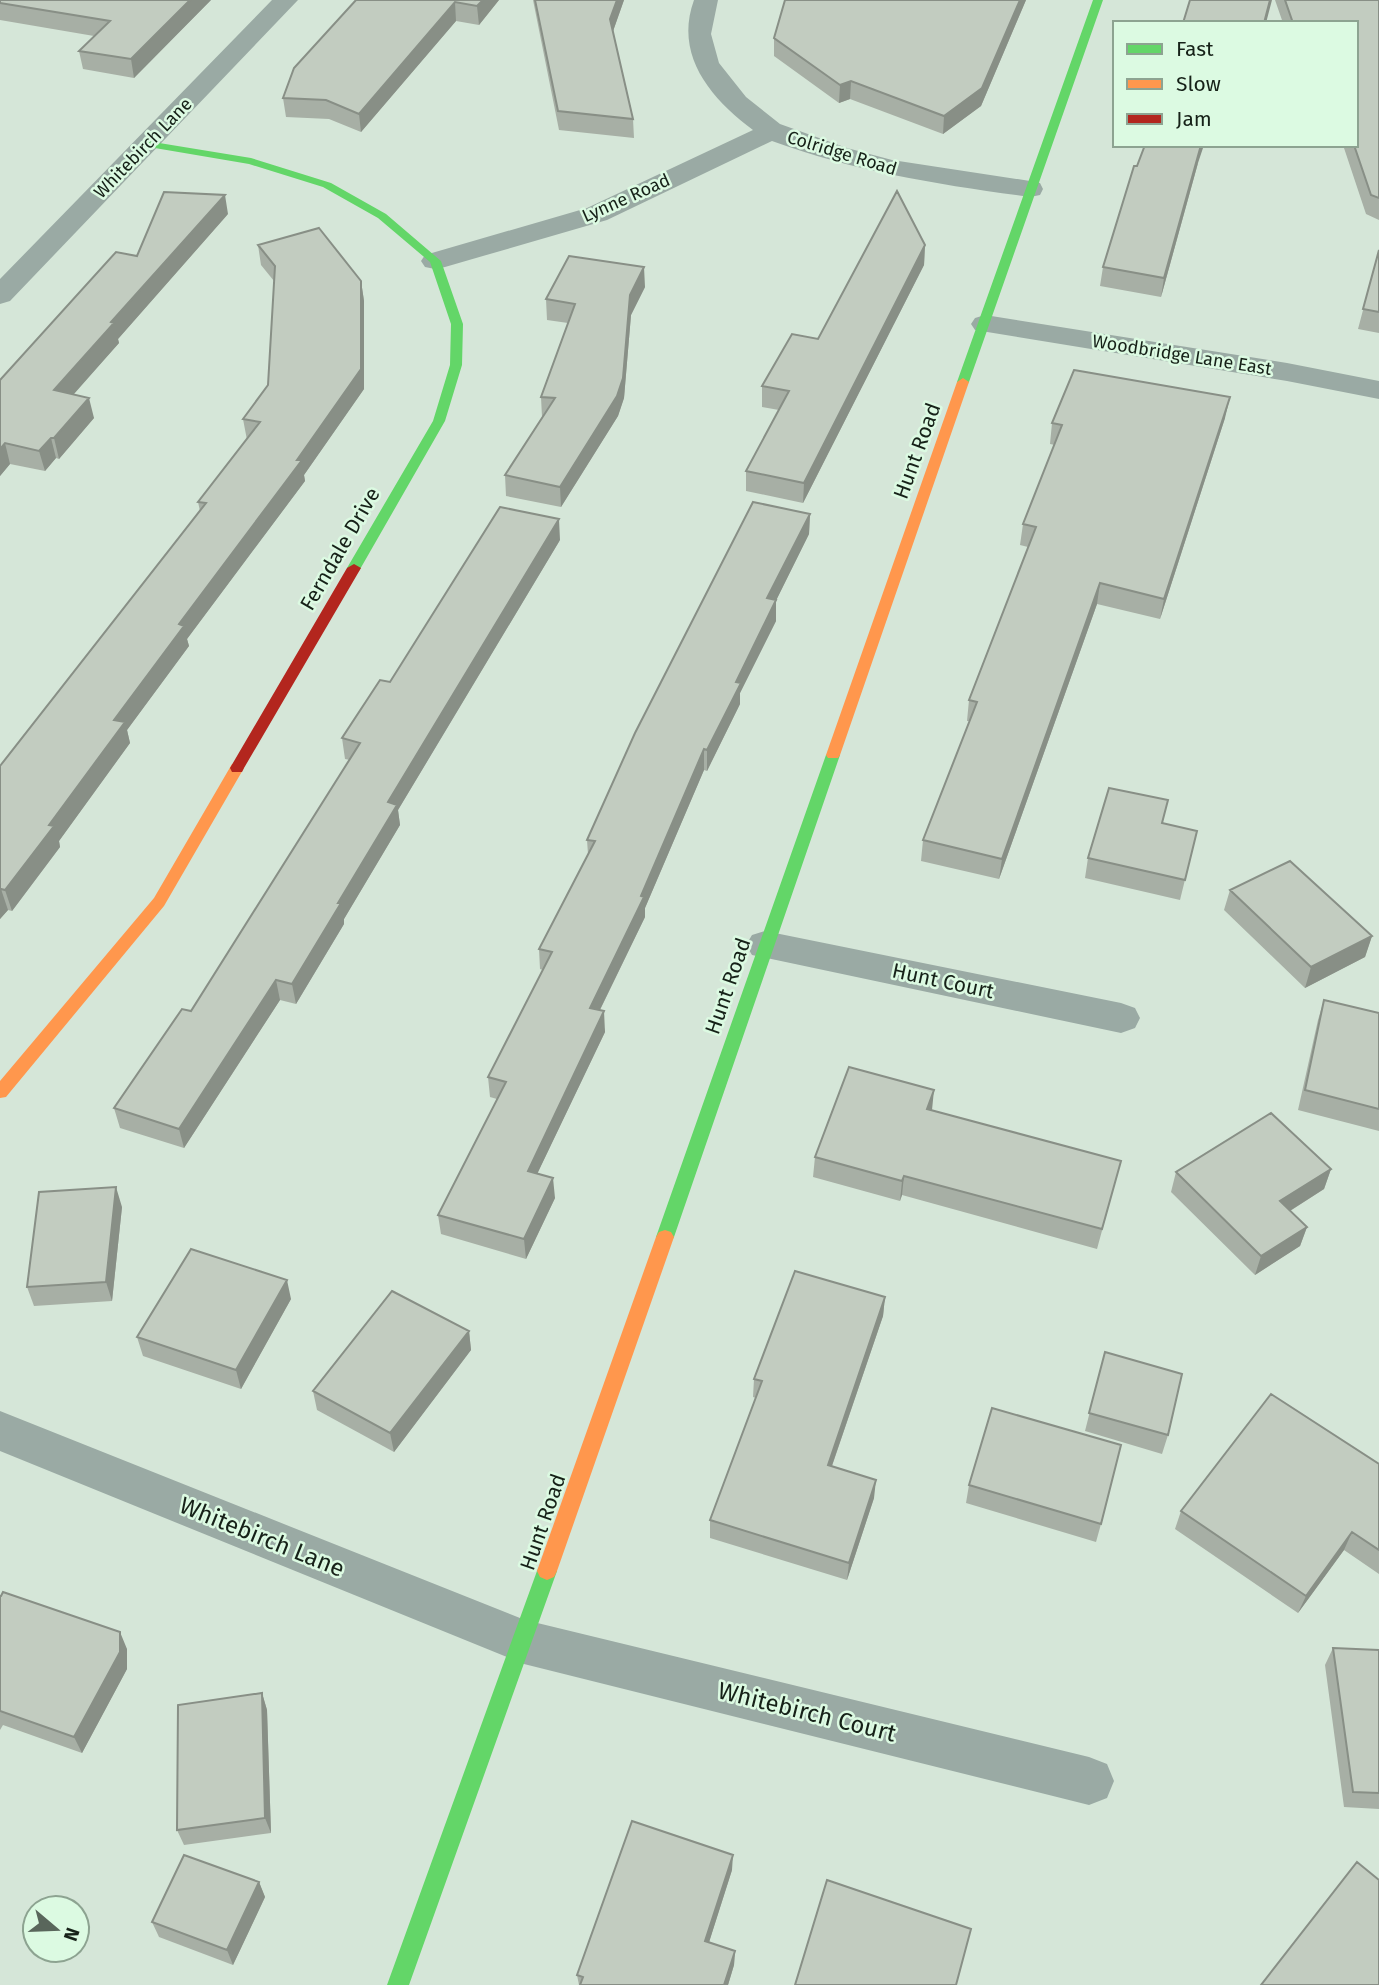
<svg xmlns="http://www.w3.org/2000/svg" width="1379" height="1985" font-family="'Fira Sans',sans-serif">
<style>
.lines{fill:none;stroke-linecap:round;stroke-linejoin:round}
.street{fill:#9aaaa4;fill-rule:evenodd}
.fast{fill:#63d668;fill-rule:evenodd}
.slow{fill:#ff974d;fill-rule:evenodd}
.jam{fill:#b3261e;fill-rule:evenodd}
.wall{fill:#a7afa5}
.shaded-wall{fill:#888f86}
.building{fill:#c2ccc0;stroke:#888f86;stroke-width:2}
.labels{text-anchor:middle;stroke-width:5;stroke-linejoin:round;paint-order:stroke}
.far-street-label{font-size:18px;fill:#162118;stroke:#dcfae2}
.street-label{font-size:21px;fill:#162118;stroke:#dcfae2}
.near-street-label{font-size:24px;fill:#162118;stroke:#dcfae2}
</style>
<rect width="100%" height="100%" fill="#d5e6d8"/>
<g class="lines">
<path class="street" d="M272,0H298L10,301L0,304V279Z
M694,0H718L711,34L719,63L746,97L780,124L847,148L892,160L1030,181L1040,183L1043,189L1040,195L1030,197C942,185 856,172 772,141L607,220L445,267L435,269L425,267L421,261L425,255L587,208L753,130C710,98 674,55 694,0Z
M985,315L1287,363L1379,381V399L1287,381L975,330L971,324L975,318Z
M765,931L1121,1003L1135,1008L1140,1018L1135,1028L1121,1033L752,955L746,945L752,935Z
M0,1411L525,1620L1089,1757L1107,1764L1114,1781L1107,1798L1089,1805L524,1664L0,1451Z"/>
<path class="fast" d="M1093,0H1103L969,382L967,385H959L957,382Z
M147,141L251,158L331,183L386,214L441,261L463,324L462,365L445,421L359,571H349L347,568L433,421L450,365L451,324L430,262L378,218L323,187L249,164L143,146L142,144Z
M833,750L840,755L674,1237L671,1242L665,1244L659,1242L656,1237L826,755Z
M547,1562L554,1565L557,1571L409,1985H387L537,1571L540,1565Z"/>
<path class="slow" d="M963,378L969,382L840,755L838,758H828L826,755L957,382Z
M237,763L244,768L164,906L6,1097L0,1098V1081L154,898L232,764Z
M665,1230L671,1232L674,1237L557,1571L554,1577L547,1580L540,1577L537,1571L656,1237L659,1232Z"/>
<path class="jam" d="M354,564L361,568L244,768L242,772H232L230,768L347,568Z"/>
</g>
<path class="wall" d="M0,0H211L134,78L83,69L79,51L94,36L0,20Z
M356,0H499L479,25L456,21L361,132L329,119L286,117L283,98Z
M533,0H624L613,31L633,119L634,138L559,130Z
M785,0H1026L981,106L943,134L850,99L839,103L774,56V38Z
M1275,0H1379V220L1366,214L1343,145H1356V23H1283Z
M1198,163L1161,297L1100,286L1103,267Z
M228,214L118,339L119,343L73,394L94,418L59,459L56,458L45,471L10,464L0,476V380Z
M258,245L361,281L364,301V389L304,475L305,481L187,639L189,646L127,730L130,743L59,841L60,847L12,911L8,910L0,919V766L200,511L198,502L247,440L243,419L268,385L274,281L261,265Z
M925,245L924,265L803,503L746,491V471L779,410L762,407V386Z
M1379,250V333L1358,329Z
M645,287L631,315L624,398L618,416L561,507L506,496L505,475L542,417L541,397L568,323L547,320L546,299Z
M1225,418L1160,619L1097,604L999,879L921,861L923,840L970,721H967L969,700L1028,547L1020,545L1023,524L1055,445L1050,444L1052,423Z
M810,514L809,534L776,600V621L740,693V704L707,771L704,770L645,908V917L600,1010L605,1032L537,1174L555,1198L526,1259L441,1234L438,1215L497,1099L490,1097L488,1077L543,970L540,969L539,949L588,854L587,840Z
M560,540L398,810L400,825L344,919V924L296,1004L280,1000L184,1148L120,1128L114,1108L191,1011L350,760L345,759L342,738L390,682Z
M1163,823L1197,831L1180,900L1085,878L1088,858Z
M1230,890L1372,936L1365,957L1305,988L1224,910Z
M1324,1000L1379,1013V1131L1298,1110L1318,1020Z
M932,1110L1121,1161L1097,1249L902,1195L900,1201L813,1177L815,1157Z
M1331,1169L1324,1189L1290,1211L1307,1227L1300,1246L1255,1275L1171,1192L1176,1172Z
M122,1207L112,1301L34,1306L27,1287Z
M885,1297L883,1316L832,1466L874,1498L847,1580L710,1538V1520L756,1398L753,1397L754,1379Z
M291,1299L241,1389L143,1356L137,1337Z
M469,1331L471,1350L394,1452L317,1410L313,1391Z
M1105,1352L1168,1435L1162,1454L1085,1431Z
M1379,1464V1574L1344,1550L1298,1613L1175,1529L1181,1511Z
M969,1485L1101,1524L1096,1542L966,1503Z
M0,1596L127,1649V1669L82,1753L3,1725L0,1730Z
M1333,1648L1379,1650V1809L1344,1807L1325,1665Z
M262,1693L267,1710L271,1833L184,1845L177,1830Z
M732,1870L709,1942L735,1951L734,1965L728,1985H579L577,1975Z
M259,1882L265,1897L233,1965L159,1937L152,1922Z"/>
<path class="shaded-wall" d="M190,0H211L134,78L131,59Z
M483,0H499L479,25L477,6Z
M617,0H624L611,37L610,19Z
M1020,0H1026L981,106L943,134L944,116Z
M1270,0H1272L1266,23H1264Z
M455,2L456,21L361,132L359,114Z
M851,81L850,99L839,103L840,85Z
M1201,145H1204L1198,163L1161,297L1164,278Z
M225,195L228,214L118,339L119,343L59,411L54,390L111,322Z
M925,245L924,265L803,503L804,483Z
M644,267L645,287L631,315L624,398L618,416L561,507L560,487L630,295Z
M361,281L364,301V389L304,475L305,481L187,639L189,646L127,730L130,743L59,841L60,847L12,911L5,890L49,825L114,720L179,624L297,460Z
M1230,397L1225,418L1160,619L1164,599Z
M89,398L94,418L59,459L54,438Z
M51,438L56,458L45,471L39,451Z
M5,443L10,464L0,476V449Z
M810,514L809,534L767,619V598Z
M559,519L560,540L398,810L400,825L344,919V924L296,1004L292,984L338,903L388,802Z
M1100,583L1097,604L999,879L1002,859Z
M776,600V621L740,693V704L707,771V750L736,682Z
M704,749V770L645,908V917L591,1028L590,1008L641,896Z
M1,889L8,910L0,919V891Z
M1372,936L1365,957L1305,988L1311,967Z
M276,980L280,1000L184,1148L179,1129Z
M604,1011L605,1032L529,1191L528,1171Z
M934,1090L932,1110L925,1129L927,1109Z
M1331,1169L1324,1189L1274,1221L1280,1201Z
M904,1176L902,1195L900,1201L902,1181Z
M553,1178L555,1198L526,1259L524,1239Z
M116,1187L122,1207L112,1301L106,1282Z
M1307,1227L1300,1246L1255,1275L1261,1256Z
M287,1280L291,1299L241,1389L236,1370Z
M885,1297L883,1316L826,1483L828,1465Z
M469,1331L471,1350L394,1452L390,1433Z
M876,1480L874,1498L847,1580L849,1563Z
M1352,1532L1344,1550L1298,1613L1306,1596Z
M120,1632L127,1649V1669L82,1753L74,1737Z
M262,1693L267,1710L271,1833L265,1818Z
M733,1855L732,1870L705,1955V1941Z
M259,1882L265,1897L233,1965L227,1950Z
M735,1951L734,1965L728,1985H724Z"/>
<path class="building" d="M0,0H190L131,59L79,51L110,21L0,3Z
M356,0H483L477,6L455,2L359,114L326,100L283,98L294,68Z
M535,0H617L610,19L633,119L558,111Z
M785,0H1020L982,88L944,116L851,81L840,85L774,38Z
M1190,0H1270L1264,23H1183Z
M1285,0H1379V198L1371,195L1354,145H1356V23H1293Z
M1145,145H1201L1164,278L1103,267L1134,166H1137Z
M897,191L925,245L804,483L746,471L789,391L762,386L792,334L818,339Z
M164,192L225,195L111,322L114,323L54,390L89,398L54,438H51L39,451L5,443L0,449V380L116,252L137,256Z
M319,228L361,281V369L297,460H302L179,624L184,626L114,720L125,722L49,825L54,826L5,890L1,889L0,891V766L206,503L198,502L260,422L243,419L268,385L275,266L258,245Z
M1379,250V312L1363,309Z
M569,256L644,267L630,295L623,378L617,396L560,487L505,475L555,398L541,397L575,304L546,299Z
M1074,370L1230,397L1164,599L1100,583L1002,859L923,840L977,702L969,700L1036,527L1023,524L1062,425L1052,423Z
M753,502L810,514L767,598L776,600L736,682L741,683L707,750L704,749L641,896L644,897L590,1008L604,1011L528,1171L553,1178L524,1239L438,1215L506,1082L488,1077L552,952L539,949L595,841L587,840L635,733Z
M500,507L559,519L388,802L397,805L338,903H341L292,984L276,980L179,1129L114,1108L182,1009L191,1011L360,743L342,738L380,680L390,682Z
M1109,788L1168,800L1162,823L1197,831L1185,880L1088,858Z
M1290,861L1372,936L1311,967L1230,890Z
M1324,1000L1379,1013V1109L1305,1090Z
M849,1067L934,1090L927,1109L1121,1161L1102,1229L904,1176L902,1181L815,1157Z
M1271,1113L1331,1169L1280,1201L1307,1227L1261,1256L1176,1172Z
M116,1187L106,1282L27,1287L39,1192Z
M191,1249L287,1280L236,1370L137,1337Z
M795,1271L885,1297L828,1465L876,1480L849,1563L710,1520L762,1381L754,1379Z
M392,1291L469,1331L390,1433L313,1391Z
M1105,1352L1182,1374L1168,1435L1089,1413Z
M1271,1394L1379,1464V1550L1352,1532L1306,1596L1181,1511Z
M992,1408L1121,1445L1101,1524L969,1485Z
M3,1592L120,1632V1652L74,1737L0,1711V1596H1Z
M1333,1648L1379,1650V1793L1353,1792Z
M262,1693L265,1818L177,1830L178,1705Z
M632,1821L733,1855L705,1941L735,1951L724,1985H580L583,1977L577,1975Z
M184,1855L259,1882L227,1950L152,1922Z
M1357,1862L1379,1880V1985H1261Z
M827,1880L971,1929L956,1985H795Z"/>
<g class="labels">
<g class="far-street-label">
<text transform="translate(143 148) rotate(-46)" y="6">Whitebirch Lane</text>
<text transform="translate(842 153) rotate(17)" y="6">Colridge Road</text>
<text transform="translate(626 198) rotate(-24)" y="6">Lynne Road</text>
<text transform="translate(1182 355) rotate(9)" y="6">Woodbridge Lane East</text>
</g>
<g class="street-label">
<text transform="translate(917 451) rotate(-70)" y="7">Hunt Road</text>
<text transform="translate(340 549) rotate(-60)" y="7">Ferndale Drive</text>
<text transform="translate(943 981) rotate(12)" y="7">Hunt Court</text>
<text transform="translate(728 986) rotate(-71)" y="7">Hunt Road</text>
<text transform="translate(543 1522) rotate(-71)" y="7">Hunt Road</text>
</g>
<g class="near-street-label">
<text transform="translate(262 1537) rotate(22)" y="8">Whitebirch Lane</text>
<text transform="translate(807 1712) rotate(14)" y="8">Whitebirch Court</text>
</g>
</g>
<rect x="1113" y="21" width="245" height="126" fill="#dcfae2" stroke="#8da391" stroke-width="2"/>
<rect x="1127" y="44" width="35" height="10" fill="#63d668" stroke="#8da391" stroke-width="2"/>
<text x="1176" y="56" font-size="21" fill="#162118">Fast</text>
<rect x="1127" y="79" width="35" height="10" fill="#ff974d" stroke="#8da391" stroke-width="2"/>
<text x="1176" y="91" font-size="21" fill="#162118">Slow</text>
<rect x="1127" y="114" width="35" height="10" fill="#b3261e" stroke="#8da391" stroke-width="2"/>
<text x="1176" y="126" font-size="21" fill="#162118">Jam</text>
<g transform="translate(56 1929) rotate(109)"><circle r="33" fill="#dcfae2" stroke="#8da391" stroke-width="2"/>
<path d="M0-5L12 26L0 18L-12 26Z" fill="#59665b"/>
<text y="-10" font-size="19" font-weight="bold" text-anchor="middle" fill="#162118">N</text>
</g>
</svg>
